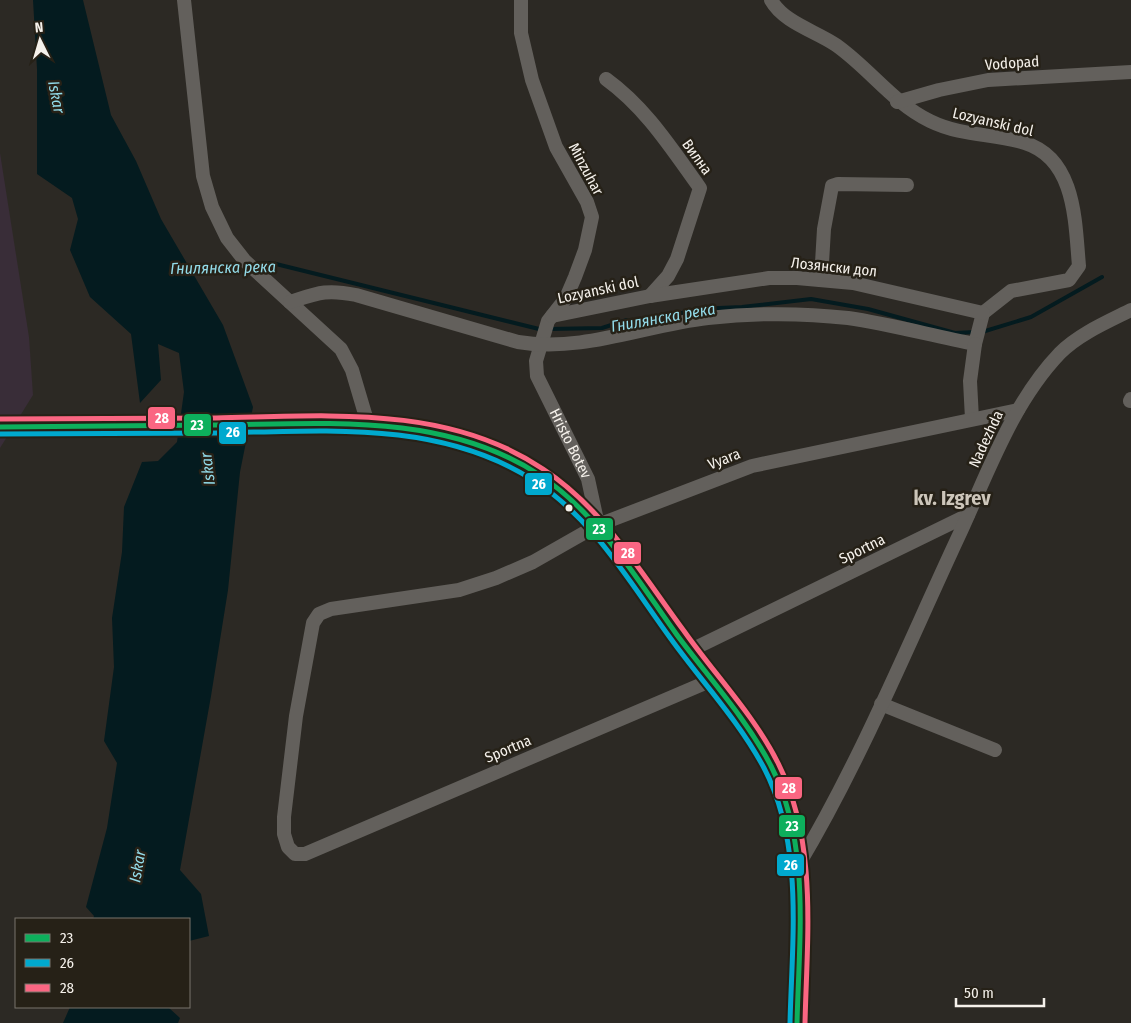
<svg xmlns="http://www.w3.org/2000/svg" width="1131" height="1023" font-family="'Fira Sans Condensed',sans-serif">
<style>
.industrial{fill:#392d38}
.water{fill:#041b1f}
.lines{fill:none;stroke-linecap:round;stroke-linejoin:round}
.stream{stroke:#041b1f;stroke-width:4}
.street{stroke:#63605c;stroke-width:14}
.secondary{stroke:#66635d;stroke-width:19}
.bus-1-casing{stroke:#262117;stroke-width:9}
.bus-2-casing{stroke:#262117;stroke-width:9}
.bus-3-casing{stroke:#262117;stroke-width:9}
.bus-1{stroke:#0daf5c;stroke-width:5}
.bus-2{stroke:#00a9ce;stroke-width:5}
.bus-3{stroke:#fa6682;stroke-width:5}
.bus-dot{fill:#f5f1eb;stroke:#262117;stroke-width:2}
.labels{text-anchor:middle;stroke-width:5;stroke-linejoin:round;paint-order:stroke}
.street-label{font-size:15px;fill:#f5f1eb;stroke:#262117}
.water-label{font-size:16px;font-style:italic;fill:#93dcea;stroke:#262117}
.district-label{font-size:20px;font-weight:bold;fill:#cdc6ba;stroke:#262117}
.line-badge{stroke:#262117;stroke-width:2}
.badge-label{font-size:14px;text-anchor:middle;font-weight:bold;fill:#fff}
</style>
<rect width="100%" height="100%" fill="#2c2924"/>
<path class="industrial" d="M0,153L29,337L33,395L0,448Z"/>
<path class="water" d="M33,0H83L111,115L136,161L161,219L223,325L253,407L240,472L228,590L211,696L180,870L201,894L209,936L189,941V919H93L94,916L86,907L107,828L117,763L104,741L114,667L112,618L122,552L124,507L142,462L158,461L177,442L184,392L179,353L158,344L161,380L140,403L131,334L90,297L70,250L78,219L72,198L37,174V69Z
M70,1007H168L180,1018L178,1023H63Z"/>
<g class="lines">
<path class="stream" d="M253,264L272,263L543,330
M186,267L243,264
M550,329L602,328L627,320L645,323L697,309L742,307L811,299L868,309L955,333L975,332
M982,332L1031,317L1102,277"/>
<g class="street">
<path d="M184,0L203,176L212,207L227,238L245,261L341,349L352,370L368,424"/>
<path id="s1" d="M521,0V33L532,80L556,147L587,202L592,217L585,250L575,277L566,298L548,321L536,361L537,376L588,479L598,525"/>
<path d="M771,0C784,23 816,31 836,45C870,69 893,103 930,121C963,137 993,133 1025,143C1076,159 1075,222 1079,266L1069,280L1011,291L983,313"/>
<path d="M606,79C646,108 671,148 700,188L677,259L668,276L650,296"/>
<path d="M897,102L939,90L988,80L1131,72"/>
<path d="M821,280L824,229L832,186L838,184L907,185"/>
<path d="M290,302C318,293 326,289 356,295L518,342C582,353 645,325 708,318C754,313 803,313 848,318C890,324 933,336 975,344L983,313"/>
<path d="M552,316L650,296L769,278H797L853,283L983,313"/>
<path d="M1130,401L1131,399"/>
<path d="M972,419L970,381L975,344"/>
<path d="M689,651L968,515"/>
<path d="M712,680L305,854H295L288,847L284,834V817L296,716L313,623L319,614L331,609L459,590L496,578L533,562L598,525L752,466L1018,410"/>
<path d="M881,704L995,750"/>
<path d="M799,864C862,758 909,642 961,531C989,470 1013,402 1060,353C1079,334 1107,322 1131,310"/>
</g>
<path class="secondary" d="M0,427C75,426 151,426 226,425C333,424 445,412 538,474C598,514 636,577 677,635C718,691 773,746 790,815C806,877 798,959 797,1023"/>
<defs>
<path id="bus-1" d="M0,427C71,426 143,426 214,425C323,424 442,412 538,474C599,514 636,578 677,635C709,678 746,718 771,766C811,844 799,938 797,1023"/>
<path id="bus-2" d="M0,434C73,434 145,433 218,433C325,431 439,420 533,480C593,518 630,583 671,639C702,682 739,721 764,768C804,845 792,939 790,1023"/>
<path id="bus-3" d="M0,419C72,419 144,418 216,418C326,416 447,404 543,469C604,509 641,573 684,631C715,675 754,715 778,763C818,843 807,936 805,1023"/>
</defs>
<use href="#bus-1" class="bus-1-casing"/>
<use href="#bus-2" class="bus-2-casing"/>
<use href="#bus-3" class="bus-3-casing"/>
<use href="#bus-1" class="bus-1"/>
<use href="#bus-2" class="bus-2"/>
<use href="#bus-3" class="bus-3"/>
</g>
<circle class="bus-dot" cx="569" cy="508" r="4.5"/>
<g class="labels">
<g class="street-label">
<text transform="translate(1012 63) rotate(-4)" y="5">Vodopad</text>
<text transform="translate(993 122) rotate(13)" y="5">Lozyanski dol</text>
<text transform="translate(697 157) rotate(54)" y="5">Вилна</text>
<text transform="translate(586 169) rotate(62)" y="5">Minzuhar</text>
<text transform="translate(834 267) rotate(6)" y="5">Лозянски дол</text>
<text transform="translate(598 290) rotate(-12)" y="5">Lozyanski dol</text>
<text transform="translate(986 439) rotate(-65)" y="5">Nadezhda</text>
<text dy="5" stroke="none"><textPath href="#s1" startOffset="478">Hristo Botev</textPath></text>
<text transform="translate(724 459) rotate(-21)" y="5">Vyara</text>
<text transform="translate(862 549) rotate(-26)" y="5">Sportna</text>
<text transform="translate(508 749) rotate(-23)" y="5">Sportna</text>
</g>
<g class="water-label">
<text transform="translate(57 97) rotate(79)" y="6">Iskar</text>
<text transform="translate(223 267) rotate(-1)" y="6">Гнилянска река</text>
<text transform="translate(663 317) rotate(-10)" y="6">Гнилянска река</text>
<text transform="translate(207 469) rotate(-97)" y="6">Iskar</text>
<text transform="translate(137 866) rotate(-80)" y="6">Iskar</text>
</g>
<g class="district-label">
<text x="952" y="505">kv. Izgrev</text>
</g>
</g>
<g class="line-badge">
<rect x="147" y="406" width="29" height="24" rx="5" fill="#fa6682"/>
<rect x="183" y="413" width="29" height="24" rx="5" fill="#0daf5c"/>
<rect x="218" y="421" width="29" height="24" rx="5" fill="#00a9ce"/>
<rect x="524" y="472" width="29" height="24" rx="5" fill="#00a9ce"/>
<rect x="585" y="517" width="29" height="24" rx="5" fill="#0daf5c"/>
<rect x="613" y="541" width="29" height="24" rx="5" fill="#fa6682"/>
<rect x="774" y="776" width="29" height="24" rx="5" fill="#fa6682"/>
<rect x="778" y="814" width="28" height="24" rx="5" fill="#0daf5c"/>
<rect x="776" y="853" width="29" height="24" rx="5" fill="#00a9ce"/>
</g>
<g class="badge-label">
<text x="162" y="423">28</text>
<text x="197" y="430">23</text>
<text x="233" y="437">26</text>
<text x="539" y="489">26</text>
<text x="599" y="534">23</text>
<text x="628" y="558">28</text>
<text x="789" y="793">28</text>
<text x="792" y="831">23</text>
<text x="791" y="870">26</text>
</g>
<rect x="15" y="918" width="175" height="90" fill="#262117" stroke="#79746c"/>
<rect x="25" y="934" width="25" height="8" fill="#0daf5c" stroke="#79746c"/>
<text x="60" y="943" font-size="15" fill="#f5f1eb">23</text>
<rect x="25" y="959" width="25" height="8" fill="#00a9ce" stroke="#79746c"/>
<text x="60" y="968" font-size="15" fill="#f5f1eb">26</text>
<rect x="25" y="984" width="25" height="8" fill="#fa6682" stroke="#79746c"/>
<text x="60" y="993" font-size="15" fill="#f5f1eb">28</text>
<g transform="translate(40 40) rotate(355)" stroke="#262117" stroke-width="4" paint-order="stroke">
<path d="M0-4L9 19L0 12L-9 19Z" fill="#f5f1eb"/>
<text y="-8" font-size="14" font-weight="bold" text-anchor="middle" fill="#f5f1eb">N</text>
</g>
<path d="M956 998v8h88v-8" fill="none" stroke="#f5f1eb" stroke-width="2.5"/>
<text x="964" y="998" font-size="15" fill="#f5f1eb" stroke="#262117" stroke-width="4" paint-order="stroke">50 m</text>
</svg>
